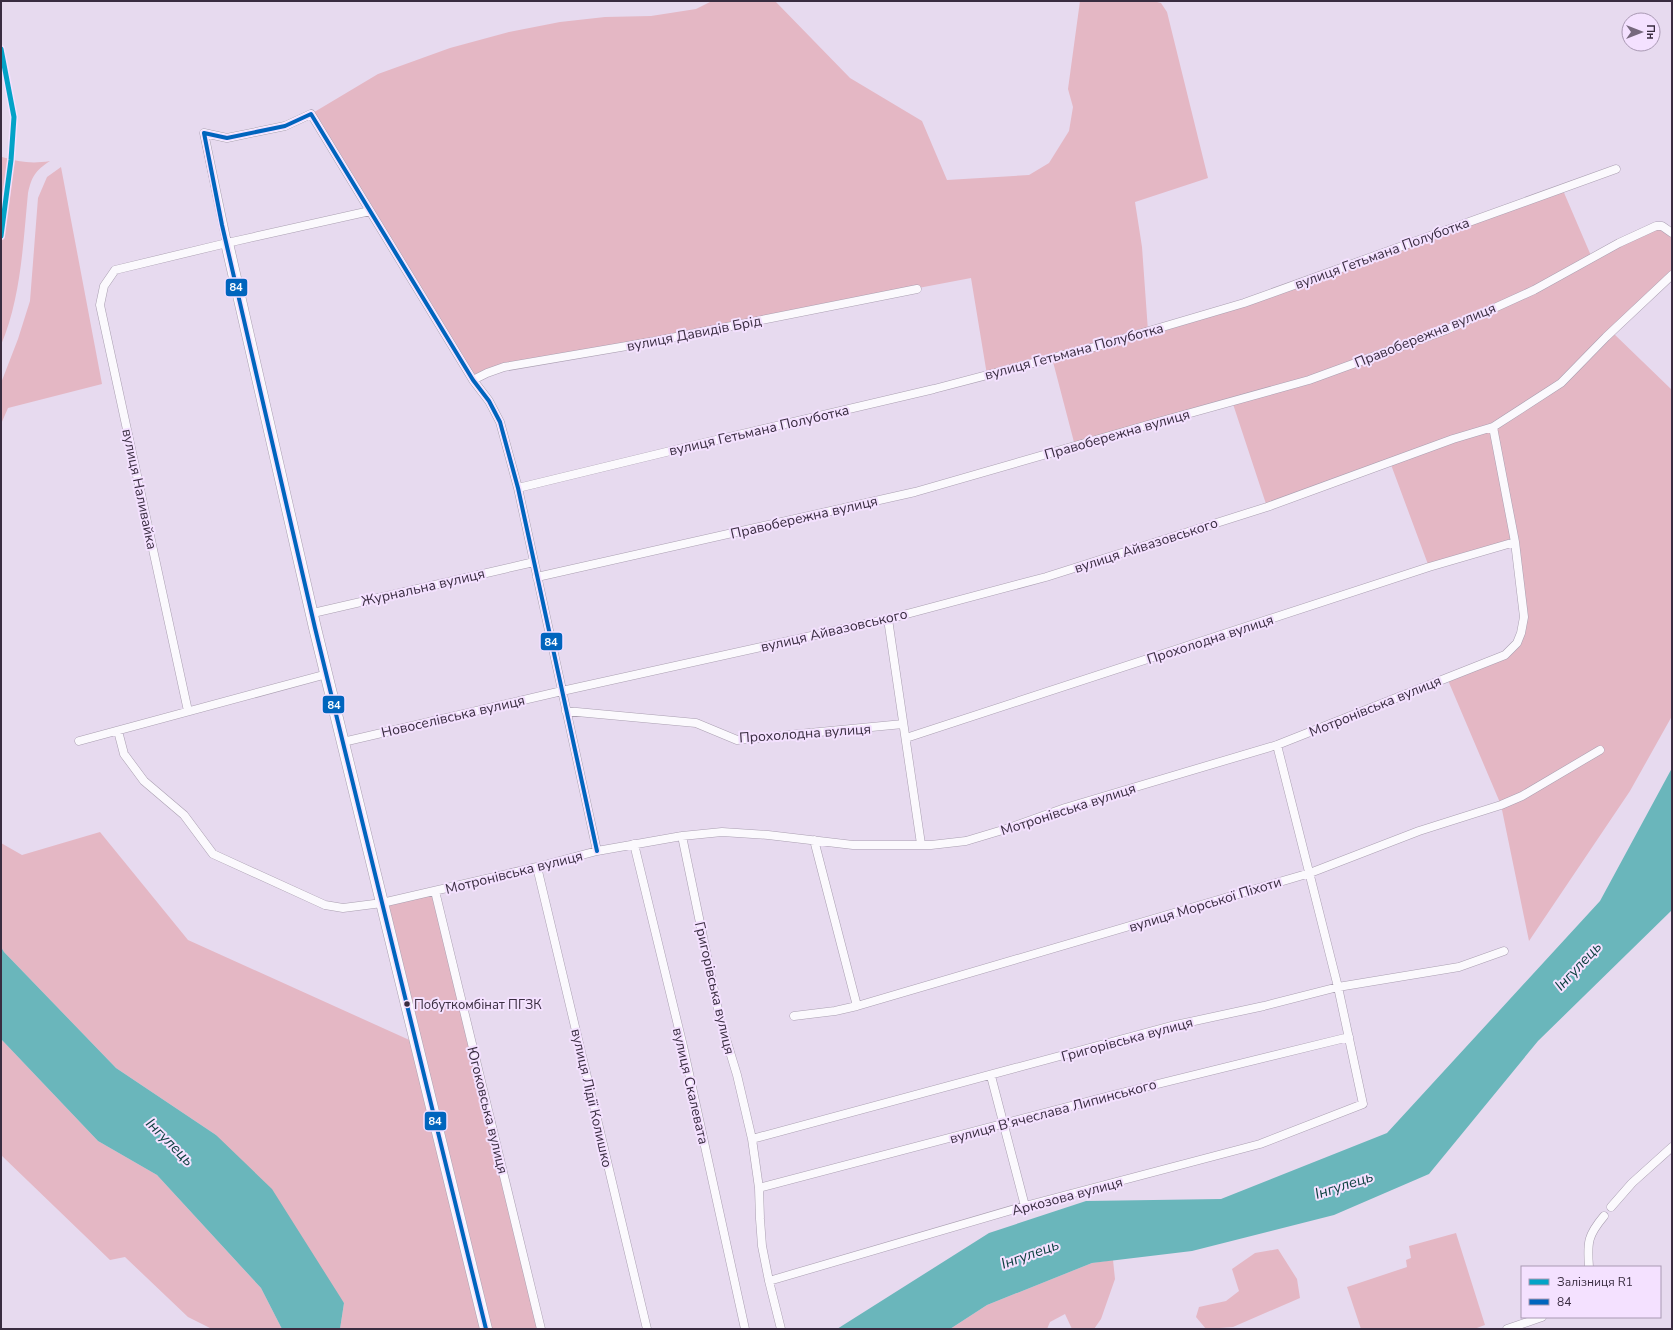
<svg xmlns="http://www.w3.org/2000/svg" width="1673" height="1330" font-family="'Nunito Sans',sans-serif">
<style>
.green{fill:#e4b7c4}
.water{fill:#6ab6bb}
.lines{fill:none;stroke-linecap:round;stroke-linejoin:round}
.street-casing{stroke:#aa9fb1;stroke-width:9}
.secondary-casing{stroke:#aa9fb1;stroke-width:13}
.street{stroke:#fbf9fd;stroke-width:8}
.secondary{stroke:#fbf9fd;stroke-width:12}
.bus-1-casing{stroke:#f4e1ff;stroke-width:7}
.bus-1{stroke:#0065bd;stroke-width:4}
.rail-1-casing{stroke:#f4e1ff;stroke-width:8}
.rail-1{stroke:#03a3c7;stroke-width:5}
.bus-dot{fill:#392c40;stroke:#f4e1ff;stroke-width:1.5}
.labels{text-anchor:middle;stroke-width:4;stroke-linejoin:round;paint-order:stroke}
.bus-label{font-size:13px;fill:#392c40;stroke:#f4e1ff;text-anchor:start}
.street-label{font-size:14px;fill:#392c40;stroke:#f4e1ff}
.water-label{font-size:15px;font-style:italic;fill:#0a3e3d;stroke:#f4e1ff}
.line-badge{stroke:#f4e1ff;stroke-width:1.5}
.badge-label{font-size:11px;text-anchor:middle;font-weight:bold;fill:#fff}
</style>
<rect width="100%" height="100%" fill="#e7daef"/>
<path class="green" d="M712,1H775L850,78L922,121L947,180L1029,175L1049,163L1069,131L1073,107L1068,89L1080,1H1153L1161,3L1167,12L1208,178L1135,202L1142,247L1148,331L1244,303L1562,188L1592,258L1656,226L1672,233V275L1612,332L1672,390V716L1630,791L1529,941L1501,805L1447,678L1505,655L1517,643L1524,617L1514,543L1429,567L1390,462L1267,507L1232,401L1075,446L1052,358L987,375L971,278L504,367L473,380L311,114L378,74L450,48L509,32L560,22L605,17L651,16L696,9Z
M2,157C19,162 32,164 50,161C35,171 32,176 28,193C23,244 21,298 1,345V159Z
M61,167L102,384L8,408L1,424V383L18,339L30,301L38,198L47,177Z
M100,832L188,940L416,1043L382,903L435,891L540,1329H340L344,1303L216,1135L116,1068L4,952L1,947V843L22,855Z
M1,1039L98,1141L157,1175L261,1288L282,1329H212L188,1317L125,1257L110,1260L1,1155Z
M1456,1233L1485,1325L1474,1329H1361L1347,1287L1407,1267L1406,1260L1411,1258L1409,1246Z
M1278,1249L1297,1279L1300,1298L1233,1327L1206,1329L1196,1317L1199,1307L1226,1301L1239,1291L1232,1269L1255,1253Z
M1113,1260L1115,1279L1101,1319L1094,1329H1072L1065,1314L1050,1322L1047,1329H950L987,1305L1092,1263Z"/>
<path class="water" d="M1672,768V910L1538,1041L1429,1174L1334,1215L1192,1251L1092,1263L987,1305L950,1329H837L989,1233L1086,1201L1221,1199L1387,1133L1600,901Z
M1,947L4,952L116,1068L216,1135L272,1189L344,1303L340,1329H282L261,1288L157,1175L98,1141L1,1039Z"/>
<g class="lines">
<defs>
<path id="street" d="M227,243L204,133L227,138L285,126L311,114L473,380L489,401L500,422L518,488L597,851
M473,380L487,373L504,367L656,341L917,289
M518,488L695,445L934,389L1098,346L1244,303L1616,169
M537,577L915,492L1158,422L1309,380L1446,330L1534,290L1619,243L1656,226H1662L1672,233
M313,613L534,562
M888,619L921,844
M188,711L100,305L104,286L115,270L227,243L370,211
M566,711L696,723L737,740L903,724
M118,731L124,754L144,781L184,815L213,854L325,905L343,908L382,903L537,867L597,851L682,836L722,832L768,835L853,845H931L966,841L1006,829L1065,808L1277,745L1505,655L1517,643L1521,633L1524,617L1515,542L1493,427
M906,738L1429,567L1515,542
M79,741L327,674
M343,742L562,691L888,619L1046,577L1267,507L1453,439L1493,427L1561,383L1606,337L1672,275
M682,836L720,1019L737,1075L752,1139L759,1188L760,1219L762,1246L769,1281L781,1329
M814,840L857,1006
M634,844L683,1046L745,1329
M537,867L647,1329
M435,891L541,1329
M794,1016L835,1011L857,1006L1310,873L1419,831L1501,805L1522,796L1600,750
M991,1076L1025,1206
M752,1139L1171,1026L1264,1006L1338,987L1459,967L1504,951
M759,1188L1113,1095L1349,1037
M1611,1207L1632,1183L1672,1147
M1589,1267C1587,1242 1588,1235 1604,1216
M769,1281L1025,1206L1260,1144L1363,1104L1338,987L1277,745
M1507,1329L1542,1317"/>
<path id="secondary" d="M227,243L315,628L486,1329"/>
</defs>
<use href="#street" class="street-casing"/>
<use href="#secondary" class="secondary-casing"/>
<use href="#street" class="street"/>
<use href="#secondary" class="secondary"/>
<defs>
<path id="bus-1" d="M486,1329L315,628L222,225L204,133L227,138L285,126L311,114L473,380L489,401L500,422L518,488L597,851"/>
</defs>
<use href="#bus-1" class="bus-1-casing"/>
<use href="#bus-1" class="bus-1"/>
<defs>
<path id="rail-1" d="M1,49L14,117L11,160L1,236"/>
</defs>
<use href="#rail-1" class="rail-1-casing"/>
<use href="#rail-1" class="rail-1"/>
</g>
<circle class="bus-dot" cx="407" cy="1004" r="3.5"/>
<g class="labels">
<g class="bus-label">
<text x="414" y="1009">Побуткомбінат ПГЗК</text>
</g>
<g class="street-label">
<text transform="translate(1382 253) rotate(-20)" y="5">вулиця Гетьмана Полуботка</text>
<text transform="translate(694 333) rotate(-11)" y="5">вулиця Давидів Брід</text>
<text transform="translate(1425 335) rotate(-22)" y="5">Правобережна вулиця</text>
<text transform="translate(1074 351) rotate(-15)" y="5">вулиця Гетьмана Полуботка</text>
<text transform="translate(759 430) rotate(-13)" y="5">вулиця Гетьмана Полуботка</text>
<text transform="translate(1117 434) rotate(-16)" y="5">Правобережна вулиця</text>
<text transform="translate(140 489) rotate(78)" y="5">вулиця Наливайка</text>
<text transform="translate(804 517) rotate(-13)" y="5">Правобережна вулиця</text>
<text transform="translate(1146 545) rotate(-18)" y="5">вулиця Айвазовського</text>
<text transform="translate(423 587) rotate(-13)" y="5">Журнальна вулиця</text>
<text transform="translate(834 630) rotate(-13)" y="5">вулиця Айвазовського</text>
<text transform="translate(1210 639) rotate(-18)" y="5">Прохолодна вулиця</text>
<text transform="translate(1375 706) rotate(-22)" y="5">Мотронівська вулиця</text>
<text transform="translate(453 716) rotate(-13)" y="5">Новоселівська вулиця</text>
<text transform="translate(805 733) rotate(-4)" y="5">Прохолодна вулиця</text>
<text transform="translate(1068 809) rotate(-18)" y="5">Мотронівська вулиця</text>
<text transform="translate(514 872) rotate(-14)" y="5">Мотронівська вулиця</text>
<text transform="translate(1205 904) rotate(-17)" y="5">вулиця Морської Піхоти</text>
<text transform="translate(715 988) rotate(77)" y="5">Григорівська вулиця</text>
<text transform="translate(1127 1039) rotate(-15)" y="5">Григорівська вулиця</text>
<text transform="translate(691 1086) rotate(77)" y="5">вулиця Скалевата</text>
<text transform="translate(592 1098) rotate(77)" y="5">вулиця Лідії Колишко</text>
<text transform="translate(488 1110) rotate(76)" y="5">Югоковська вулиця</text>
<text transform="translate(1053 1111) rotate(-15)" y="5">вулиця В’ячеслава Липинського</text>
<text transform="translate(1067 1196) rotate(-15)" y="5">Аркозова вулиця</text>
</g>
<g class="water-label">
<text transform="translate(1578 966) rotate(-47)" y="5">Інгулець</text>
<text transform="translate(170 1142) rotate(45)" y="5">Інгулець</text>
<text transform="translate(1344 1185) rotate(-18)" y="5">Інгулець</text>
<text transform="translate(1030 1254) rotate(-20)" y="5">Інгулець</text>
</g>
</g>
<g class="line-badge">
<rect x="225" y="278" width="23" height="19" rx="4" fill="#0065bd"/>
<rect x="540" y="632" width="23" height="19" rx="4" fill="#0065bd"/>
<rect x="322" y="695" width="23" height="19" rx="4" fill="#0065bd"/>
<rect x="424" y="1111" width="23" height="20" rx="4" fill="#0065bd"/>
</g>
<g class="badge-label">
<text x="236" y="291">84</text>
<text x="551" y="646">84</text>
<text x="334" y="709">84</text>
<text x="435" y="1125">84</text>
</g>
<rect width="1673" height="1330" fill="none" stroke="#392c40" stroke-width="4"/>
<rect x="1521" y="1266" width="140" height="52" fill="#f4e1ff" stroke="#a999b3"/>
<rect x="1529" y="1279" width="20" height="6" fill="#03a3c7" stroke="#a999b3"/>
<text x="1557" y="1286" font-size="12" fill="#392c40">Залізниця R1</text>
<rect x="1529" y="1299" width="20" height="6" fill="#0065bd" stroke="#a999b3"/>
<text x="1557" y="1306" font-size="12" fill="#392c40">84</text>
<g transform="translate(1641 32) rotate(90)"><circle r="19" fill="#f4e1ff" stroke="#a999b3"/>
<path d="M0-3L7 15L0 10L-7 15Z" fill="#76697d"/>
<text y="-6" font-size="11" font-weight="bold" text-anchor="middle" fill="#392c40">Пн</text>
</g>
</svg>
